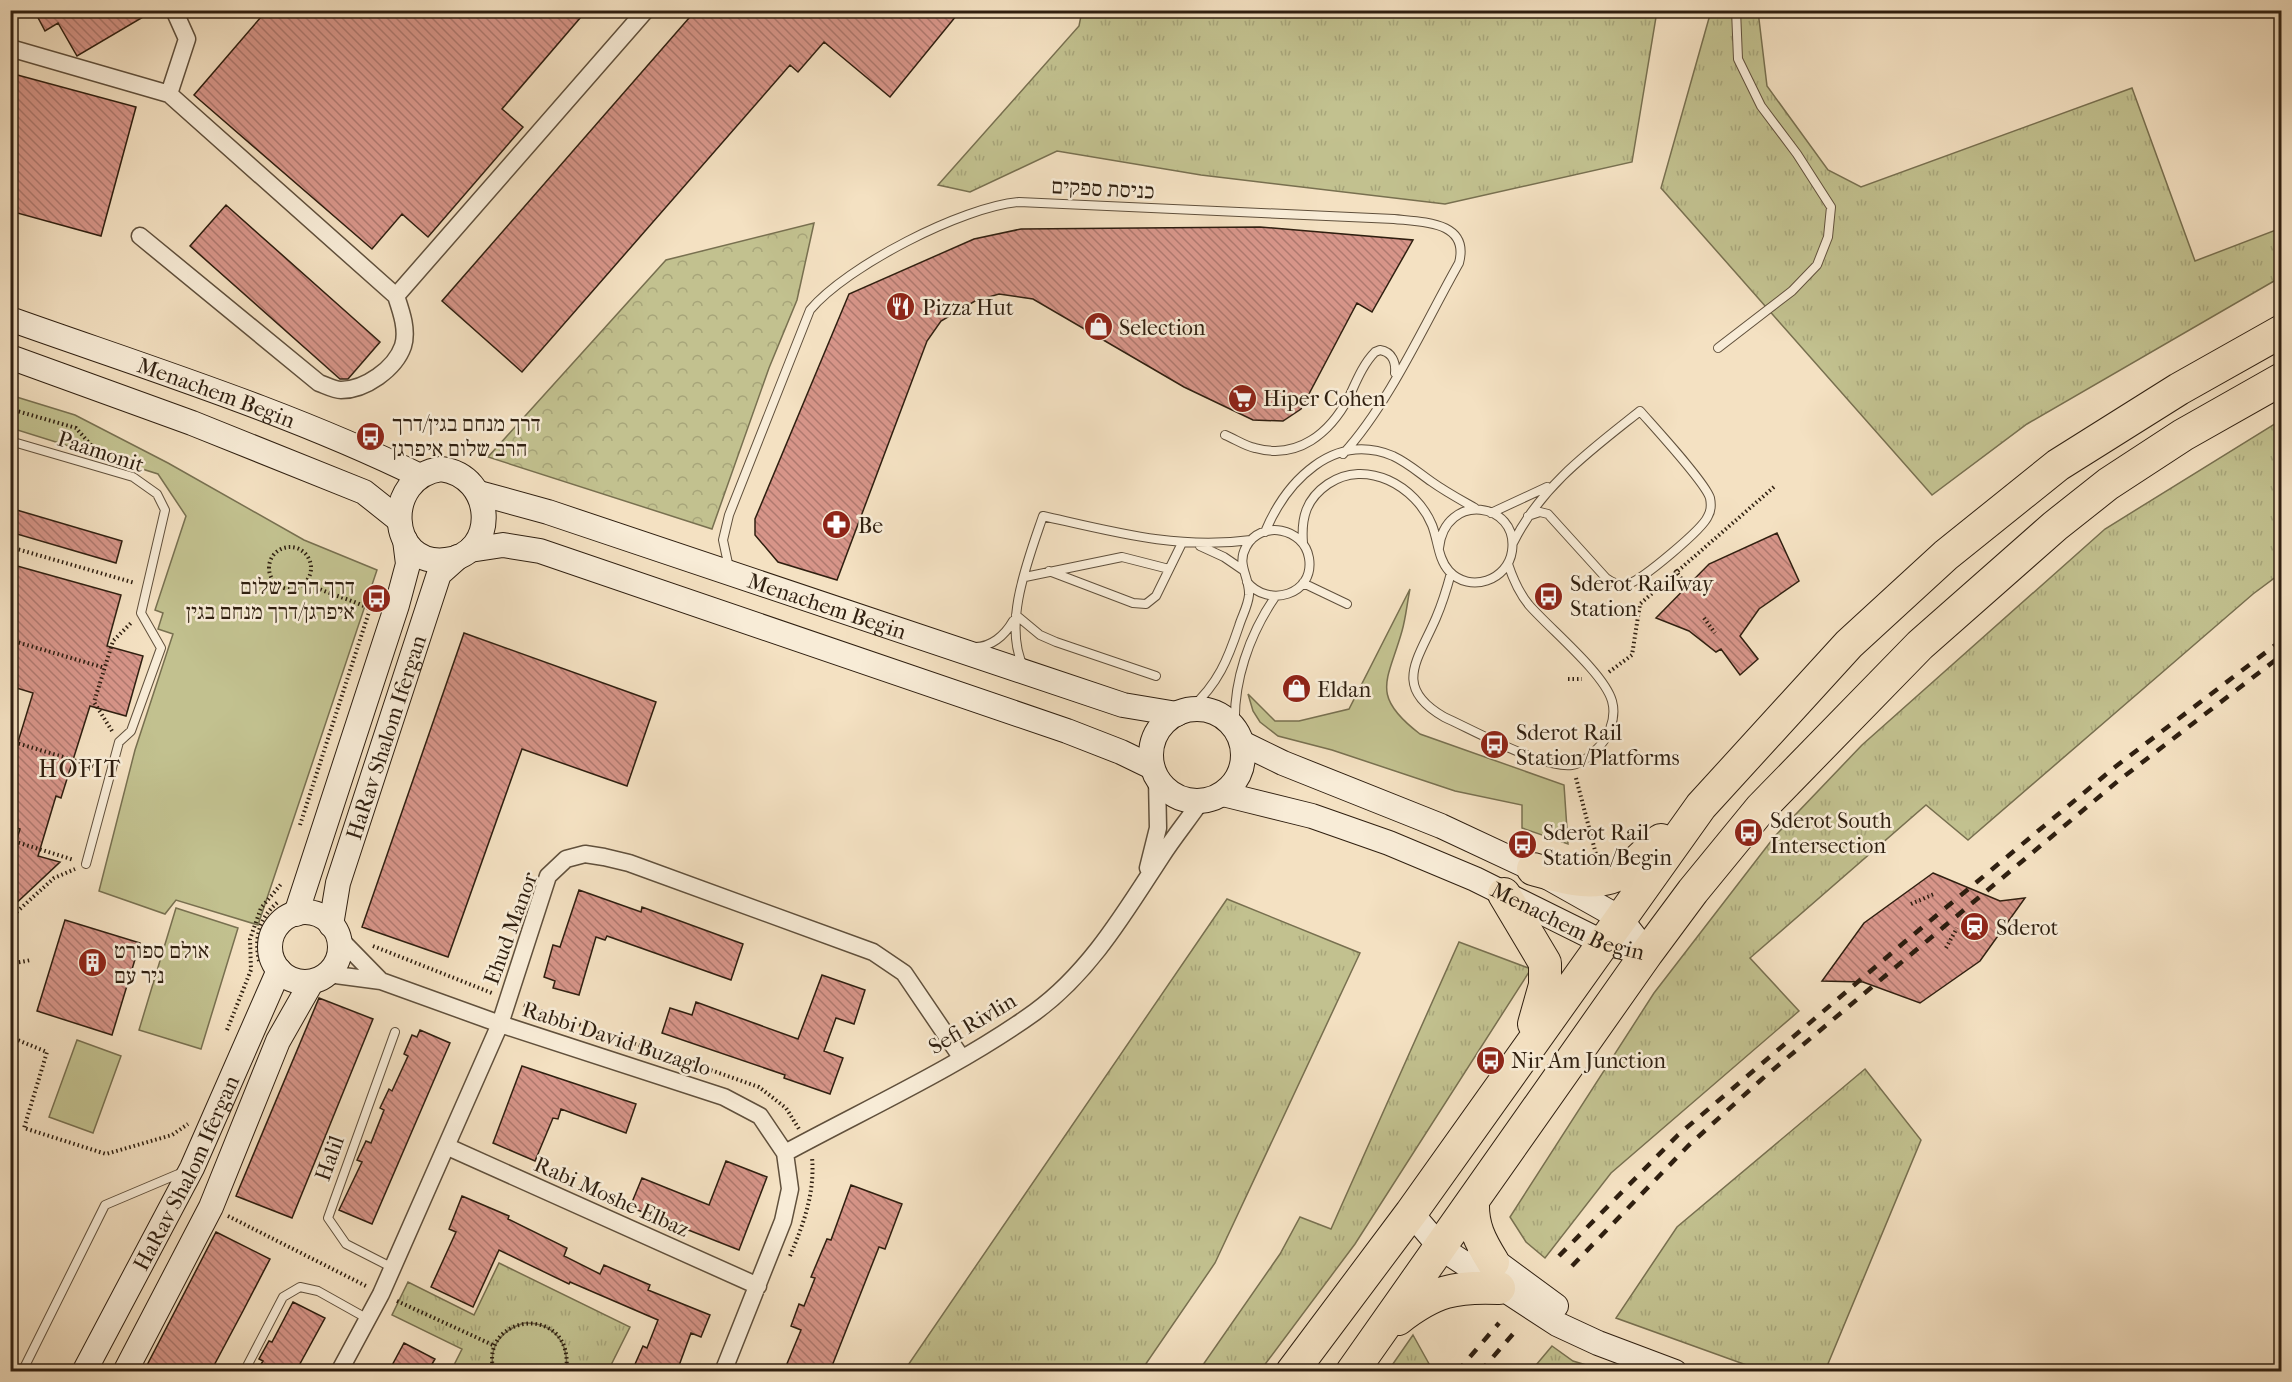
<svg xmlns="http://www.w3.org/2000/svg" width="2292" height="1382" font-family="'IM FELL French Canon','Frank Ruhl Libre',serif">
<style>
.grass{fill:url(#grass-tufts);stroke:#787050;stroke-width:1.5}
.forest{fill:url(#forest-crowns);stroke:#787050;stroke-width:1.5}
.park{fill:#c2c18f;stroke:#787050;stroke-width:1.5}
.building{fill:url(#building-back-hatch);stroke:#2f1f10;stroke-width:1.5}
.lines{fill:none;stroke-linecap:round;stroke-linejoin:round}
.lane-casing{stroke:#60503c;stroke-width:10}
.street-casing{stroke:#60503c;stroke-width:19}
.secondary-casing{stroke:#2f1f10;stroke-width:26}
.highway-casing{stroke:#2f1f10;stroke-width:34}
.path{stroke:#2f1f10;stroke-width:4;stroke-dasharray:1.5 3;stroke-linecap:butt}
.lane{stroke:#f8ecd7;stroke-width:8}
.street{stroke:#f8ecd7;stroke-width:16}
.secondary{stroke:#f8ecd7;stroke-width:24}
.highway{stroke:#f4e1c2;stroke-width:32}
.rail{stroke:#2f1f10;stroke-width:4.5;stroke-dasharray:10 10;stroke-linecap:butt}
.labels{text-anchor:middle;stroke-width:5;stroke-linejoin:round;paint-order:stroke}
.street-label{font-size:22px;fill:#2f1f10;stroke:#f8ecd7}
.poi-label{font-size:22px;fill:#2f1f10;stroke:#f8ecd7;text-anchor:start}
.neighbourhood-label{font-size:24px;letter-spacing:1.5px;fill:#2f1f10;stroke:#f8ecd7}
</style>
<defs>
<pattern id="grass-tufts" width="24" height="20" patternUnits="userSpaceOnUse" patternTransform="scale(1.5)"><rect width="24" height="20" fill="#c2c18f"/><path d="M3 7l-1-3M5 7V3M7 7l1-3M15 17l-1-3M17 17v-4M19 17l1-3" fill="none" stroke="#a7a57a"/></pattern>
<pattern id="forest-crowns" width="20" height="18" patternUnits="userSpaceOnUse" patternTransform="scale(1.5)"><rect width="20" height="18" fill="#c2c18f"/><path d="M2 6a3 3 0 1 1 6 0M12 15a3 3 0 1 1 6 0" fill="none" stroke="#a7a57a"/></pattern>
<pattern id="building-back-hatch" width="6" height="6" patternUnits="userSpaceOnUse" patternTransform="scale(1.5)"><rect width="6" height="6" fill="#d79589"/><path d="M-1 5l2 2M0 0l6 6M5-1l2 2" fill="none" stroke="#af796f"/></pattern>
</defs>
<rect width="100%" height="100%" fill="#f4e1c2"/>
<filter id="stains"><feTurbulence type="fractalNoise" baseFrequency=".00333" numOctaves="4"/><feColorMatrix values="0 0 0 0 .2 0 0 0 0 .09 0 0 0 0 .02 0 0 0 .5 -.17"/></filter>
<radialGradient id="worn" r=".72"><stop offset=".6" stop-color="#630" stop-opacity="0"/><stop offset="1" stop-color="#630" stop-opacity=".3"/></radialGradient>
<path class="grass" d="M1082,11V10L1657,11L1632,162L1445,204L1201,175L1057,151L970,192L938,185L1079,26Z
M1711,11H1758L1767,86L1828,170L1861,187L2132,88L2195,261L2281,228V277L2027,424L1932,495L1661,188Z
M2281,420V573L2253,594L1968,840L1926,805L1750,958L1799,1011L1611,1173L1545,1258L1526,1242L1510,1217L1654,993L1775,836L1862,745L2105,529Z
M1227,899L1360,953L1215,1263L1141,1371H904Z
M1459,942L1531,969L1355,1244L1260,1371L1198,1372L1280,1254L1300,1217L1331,1229Z
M1865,1069L1921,1140L1825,1371H1763L1616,1318L1677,1227Z
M499,1263L630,1327L608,1371H451L462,1349L392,1315L408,1282L474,1315Z
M1413,1335L1433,1371H1388Z
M1552,1346L1573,1361L1606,1371H1531Z"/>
<path class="forest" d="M814,223L797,300L769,368L712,529L488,457L666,260Z"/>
<path class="park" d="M10,395L75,415L168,463L304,540L377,570L258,925L176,900L165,914L99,891L135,750L173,634L158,629L163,613L155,610L186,516L158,474L11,428Z
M1410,589C1407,603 1406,617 1402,631C1388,681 1369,695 1420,734L1564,785L1568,844L1522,828V805L1455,791L1332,750L1278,736L1260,722L1253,711L1248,694L1275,721H1299L1349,709Z
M176,908L238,928L201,1049L139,1030Z
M77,1040L121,1056L93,1133L49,1117Z
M524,1323C553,1322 570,1343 566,1371H494C487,1347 502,1330 524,1323Z"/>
<path class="building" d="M34,10H155L77,56L58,23L45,31Z
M267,10H587L502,109L523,127L428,237L402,214L372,249L194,95Z
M696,10H961L890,97L824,42L798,72L790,65L522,372L442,301Z
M10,73L136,107L101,236L10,211Z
M226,205L380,342L348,379H340L190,246Z
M1260,227L1413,240L1372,312L1357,303L1301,409L1283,421L1253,420L1184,387L1033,299L999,294L975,301L941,321L927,341L837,580L778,562L755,535V519L849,294L974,239L1021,229Z
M10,508L122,541L116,563L10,532Z
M1777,533L1799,581L1759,609L1740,636L1758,659L1740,675L1721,649L1716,652L1689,631L1656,618L1709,564Z
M10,564L121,595L107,646L143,656L126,716L90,706L61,798L56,796L38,856L60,862L10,909V861L20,829L10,826V753L14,755L33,693L10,686Z
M464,633L656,702L627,786L522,749L448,957L362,927Z
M1933,873L2000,901L2025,898L1980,961L1920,1003L1863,982L1822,981L1864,923Z
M579,890L641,912L642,907L743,944L731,980L607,936L605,940L596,937L579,995L553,988L555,981L544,977L553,945L560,947Z
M65,920L140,943L112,1035L37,1011Z
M822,975L865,990L854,1024L836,1018L824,1051L843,1058L830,1094L784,1078L785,1075L662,1033L670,1008L692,1015L696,1002L798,1039Z
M319,998L373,1019L292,1218L236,1196Z
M420,1030L450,1043L372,1224L339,1210L362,1162L357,1160L366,1141L371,1143L384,1110L380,1108L389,1089L392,1091L408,1056L404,1054L412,1035L417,1037Z
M522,1066L636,1104L626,1133L561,1109L558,1119L553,1118L535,1161L493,1143Z
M726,1161L767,1177L739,1250L630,1207L642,1178L709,1205Z
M851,1185L902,1204L885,1249L879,1247L830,1371H784L801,1330L791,1326L799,1304L804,1306L815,1278L811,1277L827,1239L831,1240Z
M462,1196L509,1216L508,1219L567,1248L564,1256L600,1274L604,1265L650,1285L648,1290L710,1315L701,1337L691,1333L677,1371H632L643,1346L647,1348L658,1320L570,1282L569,1284L499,1250L473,1307L431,1287L456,1232L449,1229Z
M216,1232L270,1259L243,1311L211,1371H144Z
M293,1302L325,1318L296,1371H257L263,1361L259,1359L269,1341L272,1342Z
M404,1343L435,1359L428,1371H389Z"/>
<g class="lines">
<defs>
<path id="lane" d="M1718,348L1792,291L1817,265L1828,237L1831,207L1797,154L1761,106L1738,59L1736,10
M1225,435C1235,439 1245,446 1255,448C1298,460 1330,433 1349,397C1356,382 1363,364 1375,352L1380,350C1392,352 1396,362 1395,373
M10,441L133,477L157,494L165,510L141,613L161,648L131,731L119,742L86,864
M1491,513L1547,487
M1265,532C1286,482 1333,431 1393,456C1408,463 1419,473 1432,482C1446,492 1461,500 1475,508
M1303,543C1301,518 1306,499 1328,484C1366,458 1416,486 1432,525C1438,540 1438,559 1449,571C1470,594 1508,580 1512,551C1519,502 1445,491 1439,548
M1513,543C1541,486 1591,450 1640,411C1654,427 1705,482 1710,498C1711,503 1711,511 1708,516C1703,529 1642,580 1628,584C1619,586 1613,583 1606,578L1548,514L1540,512L1528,516
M1200,546L1224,557L1243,570
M729,568L723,540L729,515L810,310C847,266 962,207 1019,202L1394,219C1422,222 1470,221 1459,263C1425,323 1389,404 1343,454
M1049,571L1133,603L1146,604L1156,596L1182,543
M1451,573C1447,588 1442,604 1436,618C1418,660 1392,687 1444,717C1473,730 1543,769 1572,765C1580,764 1589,757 1595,751C1608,739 1617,719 1612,701C1604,673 1550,629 1529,605C1519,593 1513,579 1508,564
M1025,577L1122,557L1169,569
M1303,583L1347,604
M1016,615L1040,635L1056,642L1156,676
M973,647C991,648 1005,635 1013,621
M1024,668C1002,625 1028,560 1043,516C1114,532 1178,550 1251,540
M1191,708C1218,684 1228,659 1239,626C1242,616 1248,606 1249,595C1250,577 1236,565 1246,547C1261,519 1304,528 1309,558C1315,595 1268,608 1247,582
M1235,727C1233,682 1249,635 1275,597
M393,1268L346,1244L328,1218L395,1032
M22,1372L105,1205L183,1172
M244,1372L283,1297L300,1287L318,1291L368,1319"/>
<path id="street" d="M10,48L169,94L396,296C401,311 408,330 403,346C395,369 365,390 341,390C334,390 325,385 319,383L140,236
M169,94L187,39L174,10
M396,296L646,10
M1148,868L1158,828L1157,778
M338,937L381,981
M328,974L381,981L500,1024L724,1097L760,1116L785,1153L790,1189L783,1221L723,1372
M448,1147L758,1286
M785,1153C866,1109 960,1066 1035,1012C1090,972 1125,912 1161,857C1173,838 1188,820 1201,801
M339,1372L381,1294L500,1024L548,876L566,859L585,854L604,857L629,863L873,952L904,973L961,1057"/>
<g id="secondary">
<path id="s1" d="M10,319C148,368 289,412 420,476"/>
<path d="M10,357L192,423L364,492L398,519"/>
<path d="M441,469C495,476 499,554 446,560C387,567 383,477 441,469Z"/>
<path id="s2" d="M479,493L548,512L1123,705L1177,714"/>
<path d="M470,550L503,545L540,551L1067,731L1121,752L1152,767"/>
<circle cx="1197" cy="755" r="46"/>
<path d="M1242,743L1283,763L1441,826L1533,869L1620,918L1647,953"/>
<path id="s3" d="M1223,794L1312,816L1389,843L1475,879L1602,942L1647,953"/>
<circle cx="305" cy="947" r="35"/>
<path d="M296,914L397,605L408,564L405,540"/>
<path id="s4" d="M331,925L338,883L439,574L458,557"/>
<path d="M1411,1213L1441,1248L1557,1324L1598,1343L1675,1372"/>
<path d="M1480,1250L1556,1306"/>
<path id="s5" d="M84,1372L192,1168L279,970"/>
<path d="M125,1372L211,1207L278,1041L311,983"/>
</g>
<path id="highway" d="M1533,869C1566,878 1599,890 1629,868C1640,860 1650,848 1661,840
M1504,894L1545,963V985L1534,1024
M1473,1201C1472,1226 1480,1241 1493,1262
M1398,1319C1434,1291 1455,1286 1499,1288
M1292,1372L1411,1213L1701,806L1849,644L1946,555L2058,465L2179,389L2282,331
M1352,1372L1647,953L1693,891L1761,808L1920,645L2055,526L2108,484L2183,435L2282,379"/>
</defs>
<use href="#lane" class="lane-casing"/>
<use href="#street" class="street-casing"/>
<use href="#secondary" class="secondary-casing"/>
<use href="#highway" class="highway-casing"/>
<path class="path" d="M10,409L76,428L98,453
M10,547L135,583
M269 568a21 21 0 1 1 42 0a21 21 0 1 1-42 0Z
M1675,570L1687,586
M1704,618L1715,633
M10,640L105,668
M1609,672L1632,655L1640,604L1774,487
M1568,679H1582
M112,731L94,702L113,641L132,622
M10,741L100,768
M1576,778L1597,858
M300,825L370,609C349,598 326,594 305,582
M10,840L74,860
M1911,904L1934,894
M10,918L54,878L75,869
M373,946L492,993
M1946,948L1957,928
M259,961C254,938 259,918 278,902
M10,964L31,960
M524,1005L759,1087L786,1108L799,1129
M227,1030L251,970L250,939L261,908L282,883
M10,1037L47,1052L24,1128L106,1154L172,1135L188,1124
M228,1216L368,1287
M790,1256C804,1223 815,1193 812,1157
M397,1301L495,1346
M494,1372C477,1313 576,1302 566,1372"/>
<use href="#lane" class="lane"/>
<use href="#street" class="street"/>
<use href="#secondary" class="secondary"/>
<use href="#highway" class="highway"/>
<path class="rail" d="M1559,1256L1678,1135L1907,940L2115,767L2282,640
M1572,1266L1688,1146L1762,1079L2118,781L2282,655
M1457,1372L1499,1323
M1480,1372L1513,1334"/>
</g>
<defs>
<symbol id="restaurant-disc" viewBox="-11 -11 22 22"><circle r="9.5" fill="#8f2418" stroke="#f8ecd7"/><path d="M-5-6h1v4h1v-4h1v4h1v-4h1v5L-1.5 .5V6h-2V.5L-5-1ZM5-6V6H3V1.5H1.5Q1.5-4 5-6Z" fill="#fff"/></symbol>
<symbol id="shop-disc" viewBox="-11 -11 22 22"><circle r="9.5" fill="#8f2418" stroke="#f8ecd7"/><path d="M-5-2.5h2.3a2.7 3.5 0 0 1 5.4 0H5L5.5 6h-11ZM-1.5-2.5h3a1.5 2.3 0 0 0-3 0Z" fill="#fff"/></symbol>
<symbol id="supermarket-disc" viewBox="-11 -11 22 22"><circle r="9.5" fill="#8f2418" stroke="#f8ecd7"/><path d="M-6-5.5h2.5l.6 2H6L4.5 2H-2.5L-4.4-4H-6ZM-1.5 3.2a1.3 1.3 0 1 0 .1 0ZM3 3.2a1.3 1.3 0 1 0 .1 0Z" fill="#fff"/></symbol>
<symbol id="bus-disc" viewBox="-11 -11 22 22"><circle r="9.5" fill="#8f2418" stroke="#f8ecd7"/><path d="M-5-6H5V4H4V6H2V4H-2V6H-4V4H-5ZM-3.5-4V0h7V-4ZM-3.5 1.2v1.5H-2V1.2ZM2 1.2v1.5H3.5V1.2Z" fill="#fff"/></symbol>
<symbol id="pharmacy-disc" viewBox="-11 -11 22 22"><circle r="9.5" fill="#8f2418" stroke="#f8ecd7"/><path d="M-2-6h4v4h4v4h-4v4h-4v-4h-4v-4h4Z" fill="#fff"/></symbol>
<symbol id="station-disc" viewBox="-11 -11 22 22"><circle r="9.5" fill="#8f2418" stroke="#f8ecd7"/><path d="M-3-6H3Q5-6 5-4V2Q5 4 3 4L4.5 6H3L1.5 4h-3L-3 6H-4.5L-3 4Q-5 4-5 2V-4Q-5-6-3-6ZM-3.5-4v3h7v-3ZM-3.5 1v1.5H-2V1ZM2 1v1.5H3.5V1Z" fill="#fff"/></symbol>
<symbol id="building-disc" viewBox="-11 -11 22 22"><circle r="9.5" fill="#8f2418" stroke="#f8ecd7"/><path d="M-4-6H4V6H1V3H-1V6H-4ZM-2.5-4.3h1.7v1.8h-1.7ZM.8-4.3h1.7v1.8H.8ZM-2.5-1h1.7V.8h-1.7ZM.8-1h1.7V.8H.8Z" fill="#fff"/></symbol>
</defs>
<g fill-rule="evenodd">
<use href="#restaurant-disc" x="884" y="290" width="33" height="33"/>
<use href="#shop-disc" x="1082" y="310" width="33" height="33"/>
<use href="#supermarket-disc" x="1226" y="382" width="33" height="33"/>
<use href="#bus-disc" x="354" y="420" width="33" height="33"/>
<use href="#pharmacy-disc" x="820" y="508" width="33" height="33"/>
<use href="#bus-disc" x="1532" y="580" width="33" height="33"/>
<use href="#bus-disc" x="360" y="582" width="33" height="33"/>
<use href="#shop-disc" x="1280" y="672" width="33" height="33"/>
<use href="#bus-disc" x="1478" y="728" width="33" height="33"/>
<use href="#bus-disc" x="1732" y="816" width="33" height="33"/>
<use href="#bus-disc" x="1506" y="828" width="33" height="33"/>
<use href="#station-disc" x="1958" y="910" width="33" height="33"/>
<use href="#building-disc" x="76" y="946" width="33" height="33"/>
<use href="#bus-disc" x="1474" y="1044" width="33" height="33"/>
</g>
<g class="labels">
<g class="street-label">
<text transform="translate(1103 188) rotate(3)" y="8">כניסת ספקים</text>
<text dy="8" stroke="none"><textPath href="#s1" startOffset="219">Menachem Begin</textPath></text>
<text transform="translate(101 451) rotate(18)" y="8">Paamonit</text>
<text dy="8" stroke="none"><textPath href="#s2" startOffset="366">Menachem Begin</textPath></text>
<text dy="8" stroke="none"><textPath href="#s4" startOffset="196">HaRav Shalom Ifergan</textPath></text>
<text dy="8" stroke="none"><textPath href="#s3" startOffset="369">Menachem Begin</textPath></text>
<text transform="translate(510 928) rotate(-70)" y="8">Ehud Manor</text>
<text transform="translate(972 1023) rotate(-31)" y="8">Sefi Rivlin</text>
<text transform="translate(617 1038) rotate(18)" y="8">Rabbi David Buzaglo</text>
<text transform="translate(329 1158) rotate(-70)" y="8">Halil</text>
<text dy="8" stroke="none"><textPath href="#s5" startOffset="224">HaRav Shalom Ifergan</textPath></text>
<text transform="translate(612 1196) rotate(24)" y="8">Rabi Moshe Elbaz</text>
</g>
<g class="poi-label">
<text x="922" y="315">Pizza Hut</text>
<text x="1119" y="335">Selection</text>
<text x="1263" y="406">Hiper Cohen</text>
<text x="392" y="431">דרך מנחם בגין/דרך<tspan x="392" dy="25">הרב שלום איפרגן</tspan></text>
<text x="858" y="533">Be</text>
<text x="1570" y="591">Sderot Railway<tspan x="1570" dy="25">Station</tspan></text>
<text x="355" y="594" text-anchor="end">דרך הרב שלום<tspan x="355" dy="25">איפרגן/דרך מנחם בגין</tspan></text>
<text x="1317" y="697">Eldan</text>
<text x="1516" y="740">Sderot Rail<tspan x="1516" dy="25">Station/Platforms</tspan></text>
<text x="1770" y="828">Sderot South<tspan x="1770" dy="25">Intersection</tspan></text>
<text x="1543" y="840">Sderot Rail<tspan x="1543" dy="25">Station/Begin</tspan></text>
<text x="1996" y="935">Sderot</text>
<text x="114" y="958">אולם ספורט<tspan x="114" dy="25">ניר עם</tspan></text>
<text x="1511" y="1068">Nir Am Junction</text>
</g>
<g class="neighbourhood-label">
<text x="80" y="777">HOFIT</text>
</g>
</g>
<rect width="2292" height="1382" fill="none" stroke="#f4e1c2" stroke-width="36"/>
<rect x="12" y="12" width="2268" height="1358" fill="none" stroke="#2f1f10" stroke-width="3"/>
<rect x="18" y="18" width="2256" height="1346" fill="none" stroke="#2f1f10" stroke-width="1.5"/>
<rect width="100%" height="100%" filter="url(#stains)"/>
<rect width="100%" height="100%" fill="url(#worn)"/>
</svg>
